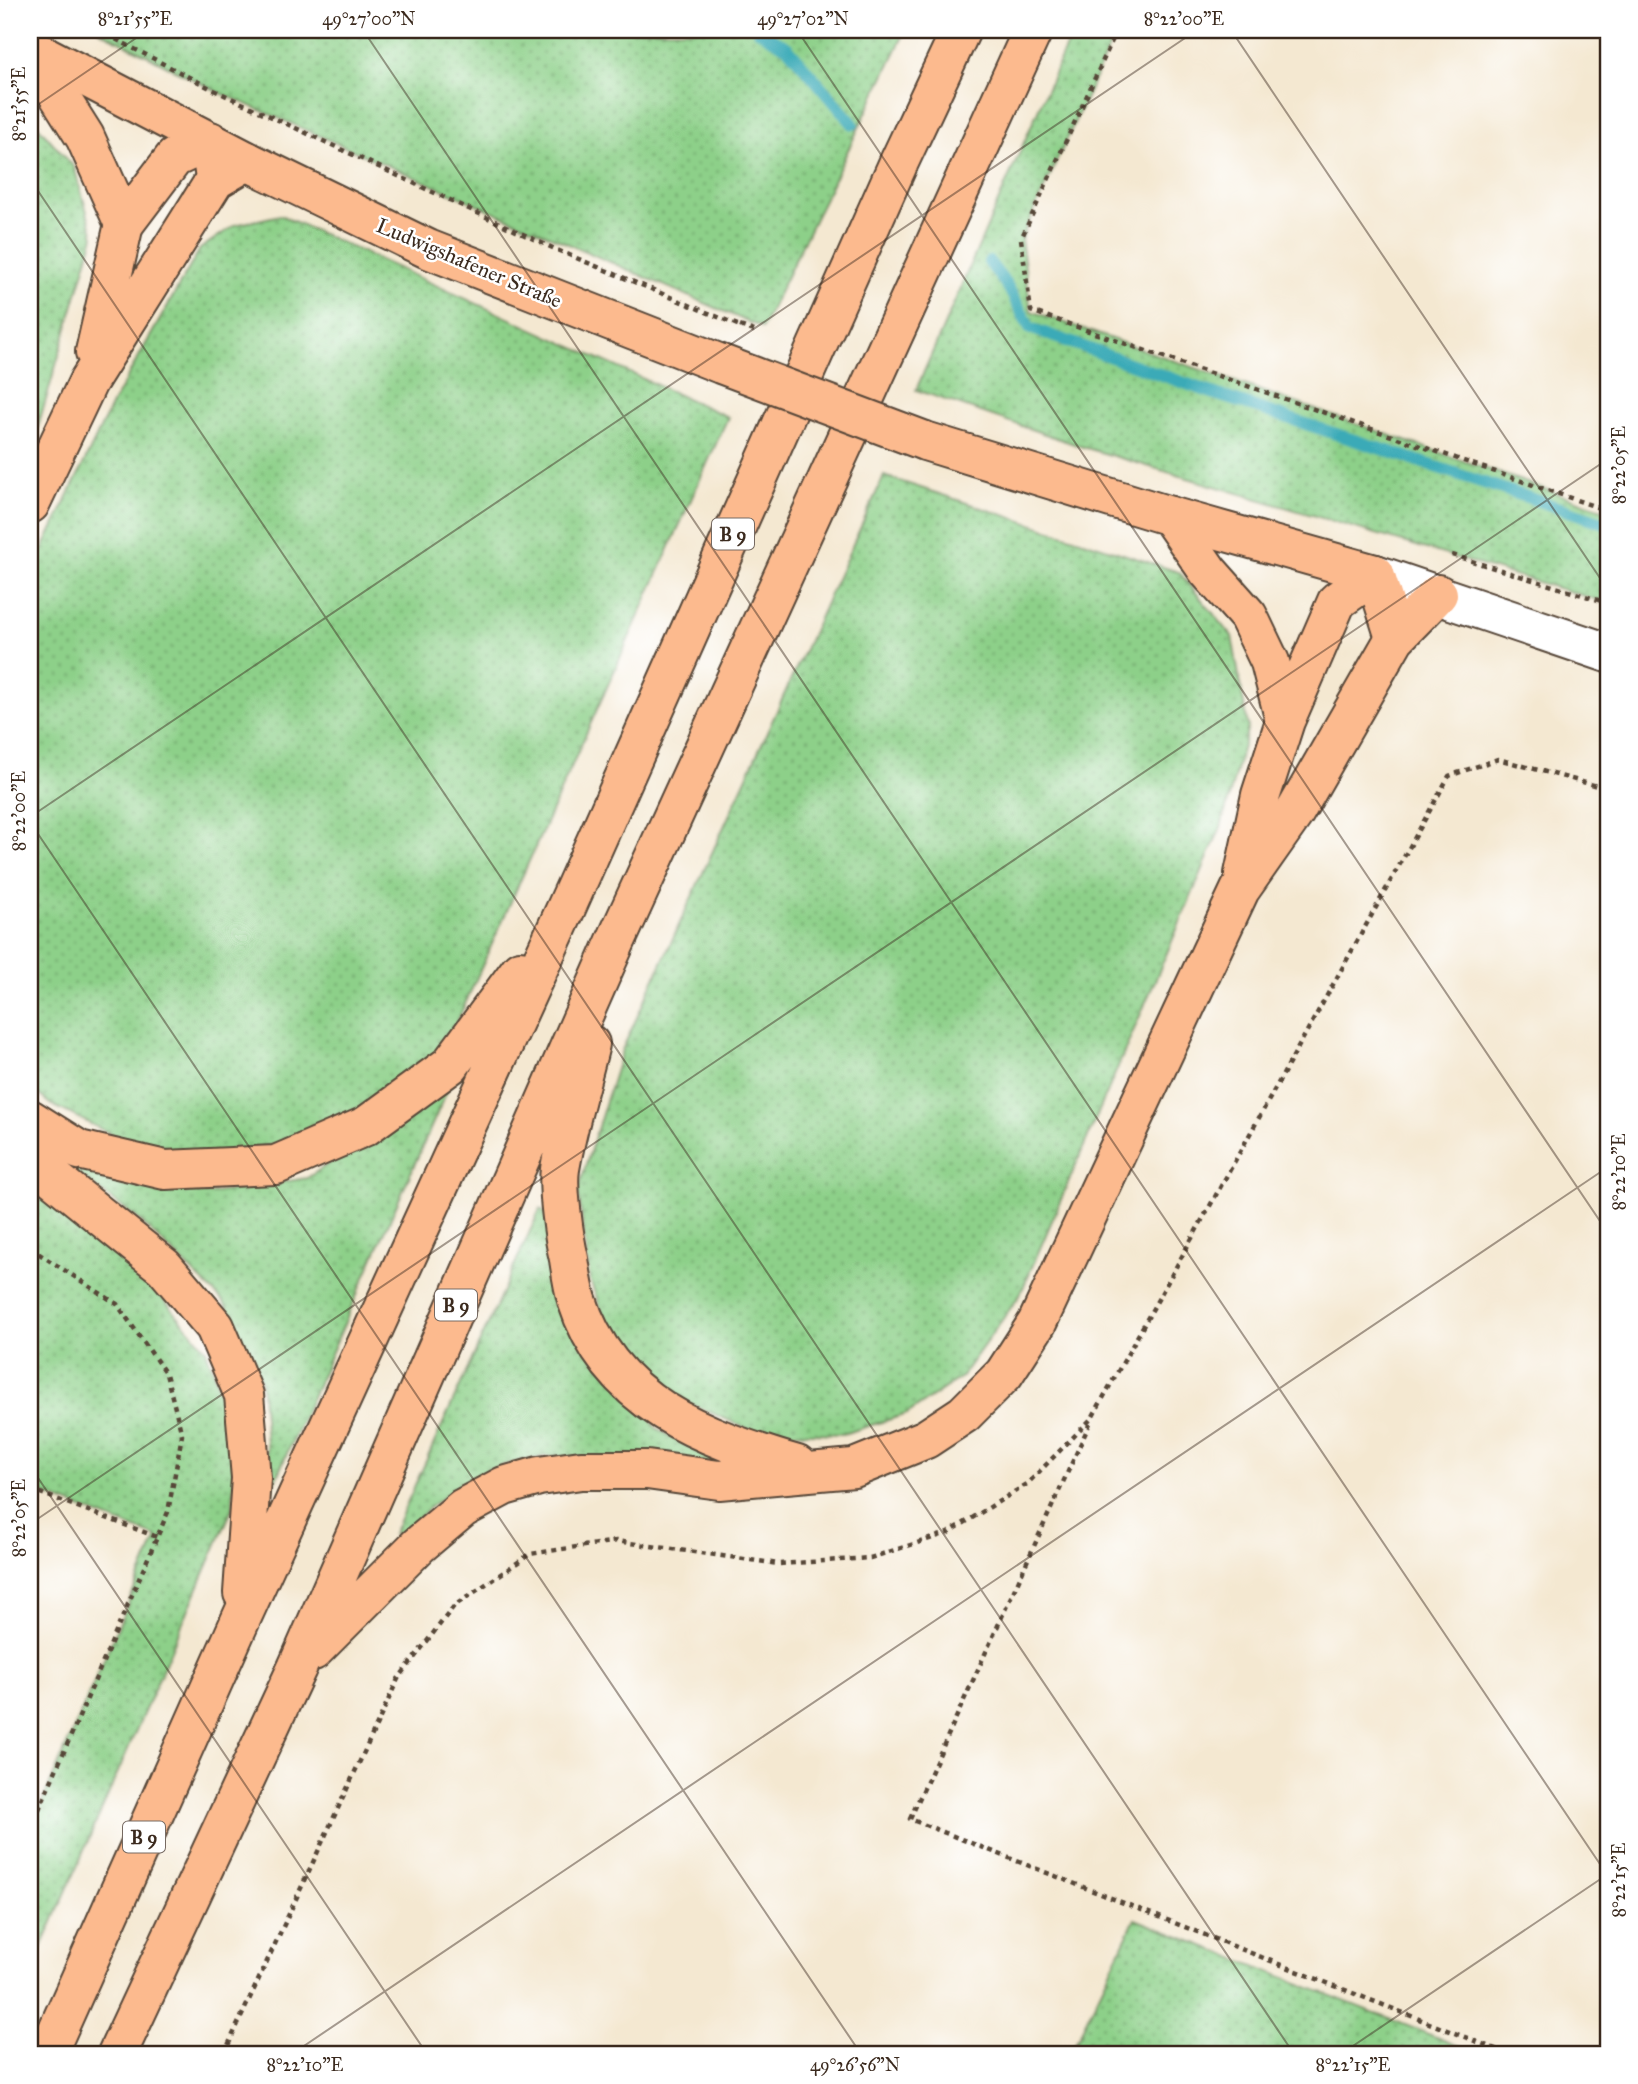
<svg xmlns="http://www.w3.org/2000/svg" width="1638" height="2084" font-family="'IM FELL Great Primer',serif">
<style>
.grass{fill:url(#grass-dots);stroke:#647d54;stroke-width:2}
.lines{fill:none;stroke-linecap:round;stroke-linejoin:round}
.stream{stroke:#3aaab7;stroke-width:12}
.minor-casing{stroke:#574639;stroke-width:42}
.major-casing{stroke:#574639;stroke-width:42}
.highway-casing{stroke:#574639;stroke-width:42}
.path{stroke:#574639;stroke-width:4.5;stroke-dasharray:5 5;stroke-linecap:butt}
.minor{stroke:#fff;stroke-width:38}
.major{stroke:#fcba8e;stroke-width:38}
.highway{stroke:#fcba8e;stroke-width:38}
.major-bridge-casing{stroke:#574639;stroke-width:42;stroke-linecap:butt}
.path-bridge{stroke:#574639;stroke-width:4.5;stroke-dasharray:5 5;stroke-linecap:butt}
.major-bridge{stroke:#fcba8e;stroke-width:38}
.ticks{fill:none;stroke:#3b2a1e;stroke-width:2;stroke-opacity:0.45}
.labels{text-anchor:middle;stroke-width:5;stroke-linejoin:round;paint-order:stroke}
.shield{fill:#fff;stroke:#766a62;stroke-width:2}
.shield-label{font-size:19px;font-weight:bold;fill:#3b2a1e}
.street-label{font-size:21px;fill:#3b2a1e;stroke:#fff}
.neatline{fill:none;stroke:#3b2a1e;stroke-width:2.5}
.ticks-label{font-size:18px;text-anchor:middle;fill:#3b2a1e}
</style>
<defs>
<pattern id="grass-dots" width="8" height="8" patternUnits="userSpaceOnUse" patternTransform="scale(1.75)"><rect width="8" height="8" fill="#8dd089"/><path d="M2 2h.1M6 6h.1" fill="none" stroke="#74a96f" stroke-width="1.8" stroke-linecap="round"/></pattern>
</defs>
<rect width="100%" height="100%" fill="#fff"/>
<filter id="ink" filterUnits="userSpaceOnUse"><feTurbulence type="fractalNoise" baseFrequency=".0143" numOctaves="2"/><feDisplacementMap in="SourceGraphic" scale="14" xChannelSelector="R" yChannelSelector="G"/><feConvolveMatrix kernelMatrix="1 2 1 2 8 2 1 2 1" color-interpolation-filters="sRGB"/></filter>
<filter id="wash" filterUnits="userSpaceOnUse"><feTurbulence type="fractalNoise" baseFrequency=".00686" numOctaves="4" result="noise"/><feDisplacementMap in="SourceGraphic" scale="28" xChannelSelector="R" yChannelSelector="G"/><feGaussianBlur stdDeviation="1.57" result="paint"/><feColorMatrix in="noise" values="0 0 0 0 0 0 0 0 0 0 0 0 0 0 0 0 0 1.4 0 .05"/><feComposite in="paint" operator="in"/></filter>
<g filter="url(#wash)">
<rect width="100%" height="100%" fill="#f4e8d1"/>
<path class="grass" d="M98,30H906L762,328L214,90Z
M1073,30H1117L1021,239L1031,311L1608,511V603L1083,447L916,390Z
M30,117L74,167L94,236L30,454Z
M280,215L728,417L448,1042L392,1096L312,1137L211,1157L123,1140L50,1104L30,1087V576L113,402L200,249L235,225Z
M884,476L1179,572L1232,636L1248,727L1221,827L1020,1295L961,1377L907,1414L843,1434L753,1431L679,1399L649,1375L623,1349L604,1317L590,1280L578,1190L622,1050Z
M450,1084L270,1492L261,1380L224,1302L137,1218L30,1139V1135L123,1181L209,1194L307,1178Z
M30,1184L142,1274L206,1349L234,1436L233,1507L30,1975V1830L157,1537L30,1489Z
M540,1209L546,1212L655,1427L681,1443L713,1457V1464L545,1456L503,1465L468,1480L431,1506L404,1533L393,1534Z
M1135,1919L1479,2054H1070Z"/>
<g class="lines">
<path class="stream" d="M758,30L788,48L853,124
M989,262L1008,287L1030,328L1218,395L1608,524"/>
</g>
</g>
<g filter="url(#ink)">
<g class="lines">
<defs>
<path id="minor" d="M1375,574L1608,653"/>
<path id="major" d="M30,48L247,161L428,249L721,364
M925,441L1170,516L1375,574"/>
<path id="highway" d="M30,50L85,137L124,224
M95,352L124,224L174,158L210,141L215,180
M30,504L88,382L215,180L247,161
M1170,516L1208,571L1248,616L1270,662L1285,721
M1244,874L1261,795L1285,721L1337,601L1375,574L1395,638
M590,1044C580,1085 567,1127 560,1169C557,1188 564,1238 569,1259C571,1272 573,1287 577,1300C610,1404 703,1437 797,1465
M30,1119L79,1150L165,1170L276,1165L366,1126L450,1065L520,970
M30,1159L164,1267L215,1327L244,1395L251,1478L243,1593
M313,1651L419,1545L463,1508L504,1486L539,1476L581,1470H647L719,1480L854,1468L926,1439L964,1414L1004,1374L1037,1323L1240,890L1295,812L1395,638L1438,594
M47,2054L241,1619L567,906L899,162L961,30
M117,2054L297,1668L615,943L1033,30"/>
</defs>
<use href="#minor" class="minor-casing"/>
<use href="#major" class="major-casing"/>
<use href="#highway" class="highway-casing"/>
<path class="path" d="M98,30L214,90L557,250L740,326
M855,30H859
M1117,30L1021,239L1031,311L1608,511
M1452,555L1608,603
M30,1248L117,1304L166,1374L182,1435L168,1512L30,1830
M1090,1423L910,1819L1508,2054
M30,1489L157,1537
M224,2054L398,1679L454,1606L530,1554L616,1541L779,1564L870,1558L948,1533L1027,1484L1092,1418L1449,776L1498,759L1608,789"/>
<use href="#minor" class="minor"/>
<use href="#major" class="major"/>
<use href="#highway" class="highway"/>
<defs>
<path id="major-bridge" d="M721,364L925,441"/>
</defs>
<use href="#major-bridge" class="major-bridge-casing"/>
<path class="path-bridge" d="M740,326L757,332"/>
<use href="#major-bridge" class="major-bridge"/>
</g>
</g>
<path class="ticks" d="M363,30L1608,1876M797,30L1608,1233M1231,30L1608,590M30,110L148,30M30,179L1294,2054M30,817L1197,30M30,822L861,2054M30,1466L427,2054M30,1524L1608,459M292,2054L1608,1167M1341,2054L1608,1874"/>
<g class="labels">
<g class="shield">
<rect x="712" y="518.5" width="42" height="31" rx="5"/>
<rect x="435" y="1289.5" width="42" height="31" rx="5"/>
<rect x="123" y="1821.5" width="42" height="31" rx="5"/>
</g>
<g class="shield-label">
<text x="733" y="541">B 9</text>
<text x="456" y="1312">B 9</text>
<text x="144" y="1844">B 9</text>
</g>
<g class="street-label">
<text transform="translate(469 263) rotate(23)" y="7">Ludwigshafener Straße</text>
</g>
</g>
<rect width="1638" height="2084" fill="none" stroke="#fff" stroke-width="77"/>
<rect x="38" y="38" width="1562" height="2008" class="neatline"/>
<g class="ticks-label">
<text x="135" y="25">8°21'55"E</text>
<text x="369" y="25">49°27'00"N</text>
<text x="803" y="25">49°27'02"N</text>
<text x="1184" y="25">8°22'00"E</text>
<text transform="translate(19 104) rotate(-90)" y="6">8°21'55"E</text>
<text transform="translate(1619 465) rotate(-90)" y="6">8°22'05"E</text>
<text transform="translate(19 811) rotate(-90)" y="6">8°22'00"E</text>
<text transform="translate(1619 1172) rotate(-90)" y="6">8°22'10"E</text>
<text transform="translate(19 1518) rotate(-90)" y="6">8°22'05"E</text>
<text transform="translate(1619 1880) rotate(-90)" y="6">8°22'15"E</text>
<text x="305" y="2071">8°22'10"E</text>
<text x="855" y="2071">49°26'56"N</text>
<text x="1353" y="2071">8°22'15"E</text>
</g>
</svg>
